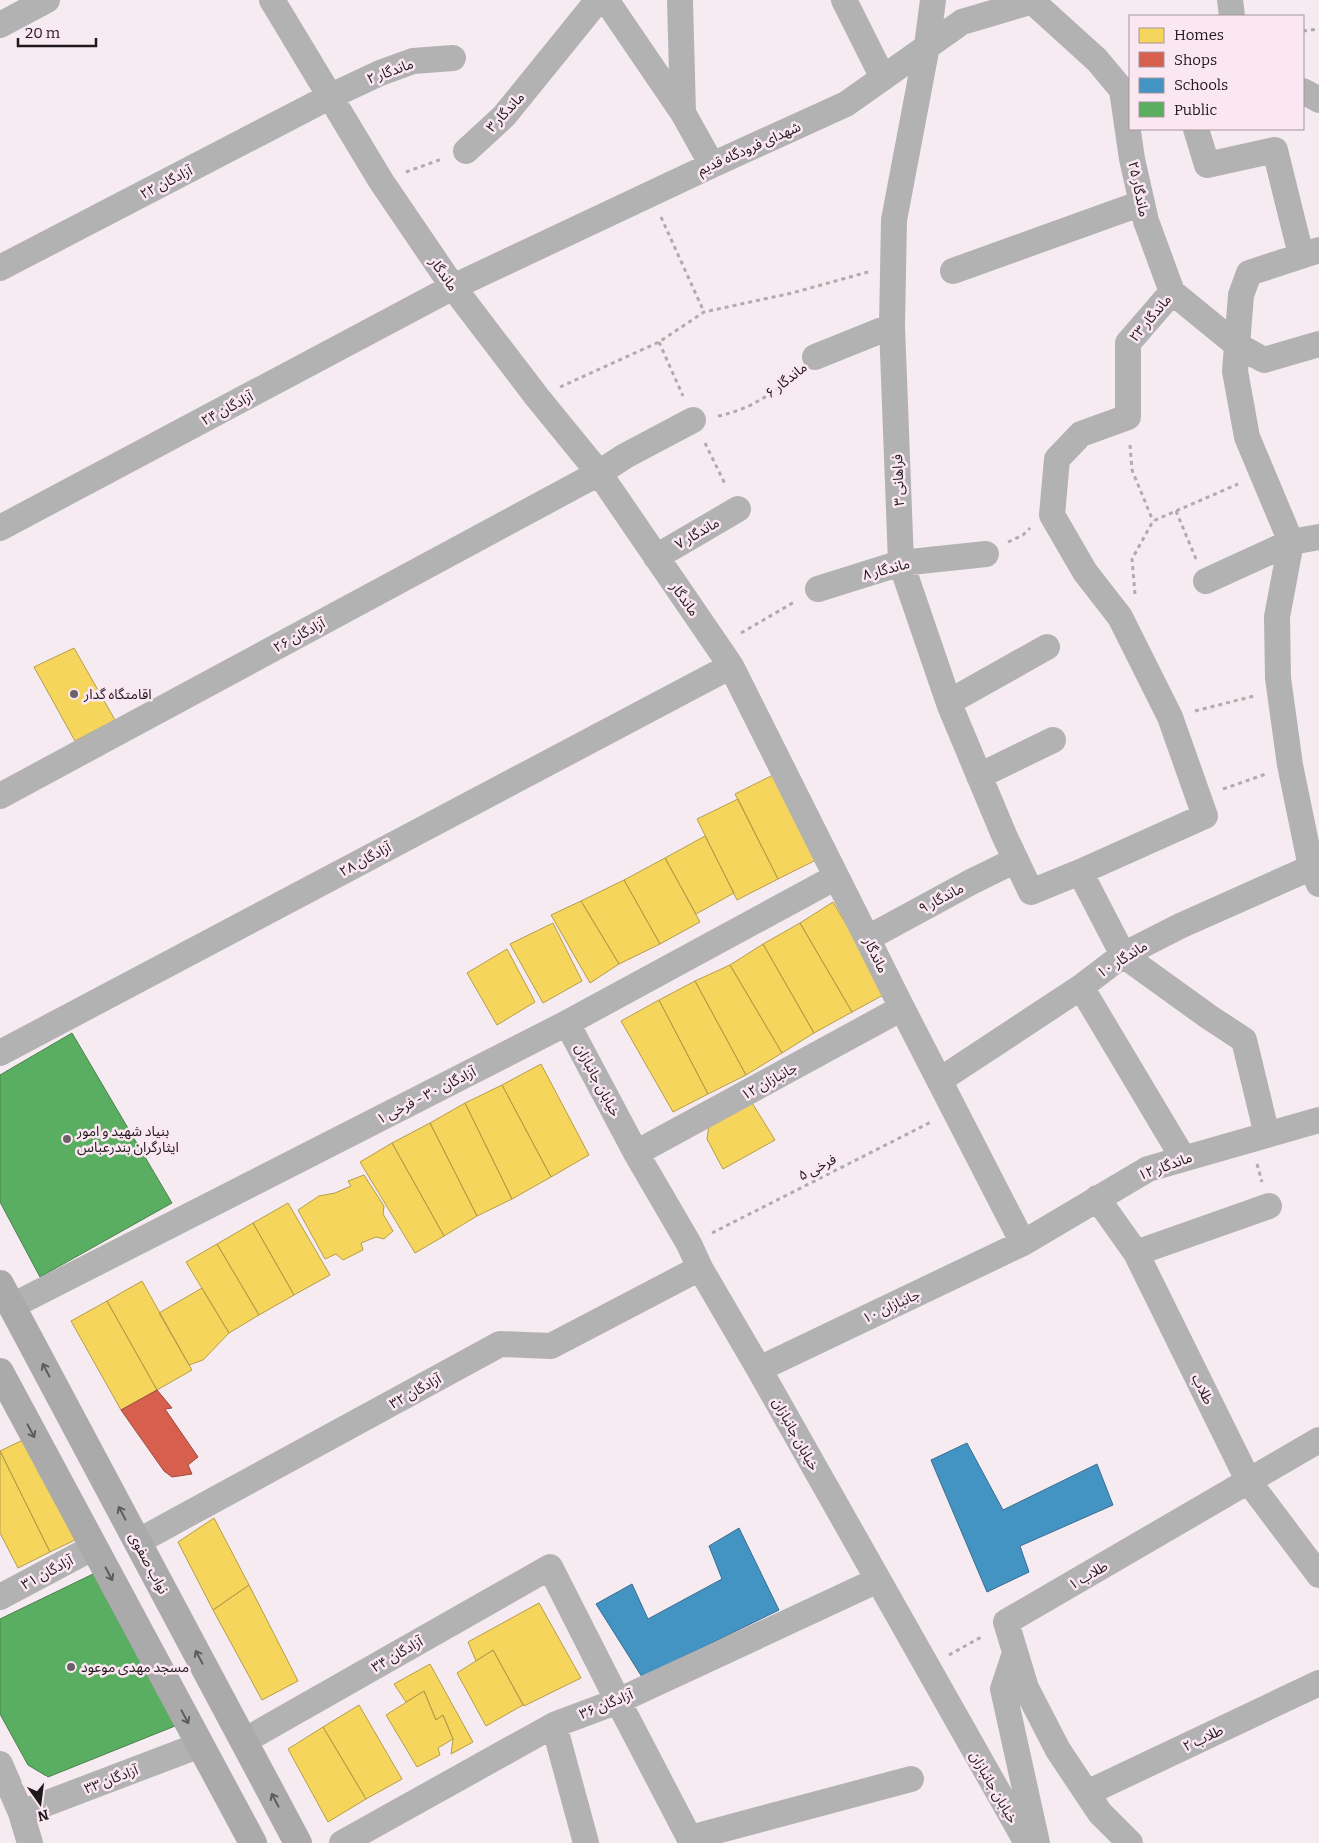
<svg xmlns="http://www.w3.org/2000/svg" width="1319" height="1843" font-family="Bitter,'Noto Sans Arabic',serif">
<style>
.homes{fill:#f6d55c;stroke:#b69d49}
.shops{fill:#d6604d;stroke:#9f4b3e}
.schools{fill:#4393c3;stroke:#386e91}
.public{fill:#5aae61;stroke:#49814c}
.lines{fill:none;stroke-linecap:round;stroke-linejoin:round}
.path{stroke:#aeacad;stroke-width:3;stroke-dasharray:4 4;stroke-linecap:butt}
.minor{stroke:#b2b2b3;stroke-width:26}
.major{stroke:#abaaab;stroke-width:28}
.oneway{stroke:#5f5a5c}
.poi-dot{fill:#6b6267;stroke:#fbe7f1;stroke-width:2}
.labels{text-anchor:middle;stroke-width:5;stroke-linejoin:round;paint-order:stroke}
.street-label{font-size:14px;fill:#20191c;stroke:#fbe7f1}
.poi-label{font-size:14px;fill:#20191c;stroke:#fbe7f1;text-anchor:start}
</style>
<rect width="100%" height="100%" fill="#f6ebf1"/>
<path class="homes" d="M74,648L115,720L75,741L34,667Z
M777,773L820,858L778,879L735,794Z
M738,799L778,879L737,900L697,819Z
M705,836L734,893L696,914L665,858Z
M665,858L700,922L660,944L624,880Z
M624,880L660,944L619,964L581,901Z
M581,901L619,964L590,983L551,915Z
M833,902L887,993L852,1012L800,923Z
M553,923L582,981L543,1003L510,944Z
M800,923L852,1012L814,1033L763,944Z
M763,944L814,1033L782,1053L730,965Z
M507,949L535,1002L497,1025L467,973Z
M730,965L782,1053L746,1075L695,981Z
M695,981L746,1075L708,1094L659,1000Z
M659,1000L708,1094L673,1112L621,1021Z
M541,1064L589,1155L551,1177L502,1085Z
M502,1085L551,1177L512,1199L465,1103Z
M749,1098L775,1140L723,1169L707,1139L710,1118Z
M465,1103L512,1199L477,1216L430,1123Z
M430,1123L477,1216L444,1236L392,1143Z
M392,1143L444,1236L415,1253L360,1162Z
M364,1175L384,1206L383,1214L393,1231L384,1239L376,1237L361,1243L363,1250L343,1260L336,1254L325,1259L298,1210L319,1196L335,1193L351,1186L348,1181Z
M288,1203L330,1275L294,1295L253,1223Z
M253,1223L294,1295L259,1315L217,1244Z
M217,1244L259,1315L229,1333L186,1262Z
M142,1281L192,1370L157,1390L107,1301Z
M202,1288L229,1333L203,1360L189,1365L159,1313Z
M107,1301L157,1390L121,1410L71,1321Z
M25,1439L75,1540L50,1552L0,1451Z
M0,1451L50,1552L18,1568L0,1533Z
M214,1518L249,1585L213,1610L178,1542Z
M249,1585L298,1681L262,1700L213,1610Z
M539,1603L581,1678L524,1706L493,1650L476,1661L468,1642Z
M493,1650L523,1705L486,1726L457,1673Z
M430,1664L473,1742L451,1754L453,1739L443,1715L436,1720L424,1691L406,1702L394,1684Z
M424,1691L436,1720L443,1715L453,1739L438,1748L440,1755L417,1767L386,1715Z
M359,1705L402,1779L366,1799L323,1727Z
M323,1727L366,1799L328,1822L288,1749Z"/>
<path class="shops" d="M157,1390L172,1408L165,1409L198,1457L188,1465L192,1474L172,1477L164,1471L121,1410Z"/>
<path class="schools" d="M967,1443L1003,1510L1097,1464L1113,1505L1020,1546L1029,1572L987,1592L931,1460Z
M739,1528L779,1610L642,1677L596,1604L632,1584L648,1619L722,1579L709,1546Z"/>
<path class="public" d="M72,1033L172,1203L40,1277L0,1202V1075Z
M93,1574L175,1726L48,1777L28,1765L0,1714V1619Z"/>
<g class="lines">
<path class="path" d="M1303,31L1319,29
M406,172L442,159
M661,217L704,312
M659,342L683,396
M560,387L659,342L704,312L792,293L868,272
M718,416C749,410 772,394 795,374
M705,443L726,486
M1130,445L1132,470L1153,521
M1176,511L1196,559
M1008,542L1023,535L1030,528
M1135,594L1132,559L1153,521L1238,484
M741,633L796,601
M1195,711L1254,696
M1223,789L1266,774
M1257,1164L1262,1182
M712,1233L931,1122
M949,1655L983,1636"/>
<path class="minor" d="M272,0L381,181L453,287L537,397L599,473L731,666L902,1008L1023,1243
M606,0L683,113L712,165
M680,0L683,113
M844,0L883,78
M933,0L927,46L894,220L892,326L901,563L950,706L1004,835L1031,892L1080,872L1205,816L1170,717L1120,617L1085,572L1052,515L1057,459L1081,434L1128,417V343L1172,292L1237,345L1264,360L1319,344
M1230,0L1232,16
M1032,1L1097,60L1122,90
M0,25L47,0
M1130,90H1122L1132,159L1146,221L1172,292
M1303,91L1319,100
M1196,129L1207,165L1275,150L1301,255
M466,151L504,116L598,0
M0,268L331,96L380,73L413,61L453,58
M953,271L1142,203
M815,357L892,326
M0,528L453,287L712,165L846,104L962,22L1036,0
M1319,537L1291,542L1277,617L1278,678L1290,765L1311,867L1319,884
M656,557L738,509
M1206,581L1291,542L1247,437L1235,371L1241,295L1249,273L1319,250
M818,589L901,563L986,554
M949,702L1047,647
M979,776L1053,740
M0,796L599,473L625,456L693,420
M1080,872L1123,955L1209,1017L1244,1040L1267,1135
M868,938L971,882L1016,860
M1081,987L1183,1158
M567,1023L636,1153L689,1244L700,1268L759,1369L1027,1843
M0,1053L731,666
M940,1080L1081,987L1123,955L1180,926L1319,864
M636,1153L902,1008
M1097,1198L1136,1253L1249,1482L1319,1575
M1136,1253L1269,1206
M12,1306L567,1023L836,877
M759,1369L1023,1243L1148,1169L1319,1120
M137,1542L500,1344L551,1346L700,1268
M0,1597L94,1547
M1015,1653L1003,1689L1037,1843
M554,1725L586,1843
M244,1741L550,1567L618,1701L692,1843
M0,1764L21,1813L30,1843
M1087,1793L1319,1683
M21,1813L200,1745
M690,1838L911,1779
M342,1843L554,1725L618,1701L878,1580
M1130,1843L1100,1813L1058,1750L1026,1688L1006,1622L1319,1440"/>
<path class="major" d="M0,1284L298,1843
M0,1372L253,1843"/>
</g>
<defs><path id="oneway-shaft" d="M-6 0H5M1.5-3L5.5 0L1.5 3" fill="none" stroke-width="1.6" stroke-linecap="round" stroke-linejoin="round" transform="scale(1.25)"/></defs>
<g class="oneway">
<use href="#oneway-shaft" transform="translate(46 1370) rotate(-118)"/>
<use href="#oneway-shaft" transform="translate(31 1431) rotate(62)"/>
<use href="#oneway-shaft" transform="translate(122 1513) rotate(-118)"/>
<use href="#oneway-shaft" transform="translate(109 1574) rotate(62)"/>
<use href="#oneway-shaft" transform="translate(199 1657) rotate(-118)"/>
<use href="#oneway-shaft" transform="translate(185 1717) rotate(62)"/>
<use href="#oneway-shaft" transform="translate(275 1800) rotate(-118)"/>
</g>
<g class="poi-dot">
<circle cx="74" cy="694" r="5"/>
<circle cx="67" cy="1139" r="5"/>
<circle cx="71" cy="1667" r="5"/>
</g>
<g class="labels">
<g class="street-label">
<text transform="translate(390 71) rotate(-20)" y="5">ماندگار ۲</text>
<text transform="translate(505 112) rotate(-47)" y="5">ماندگار ۳</text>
<text transform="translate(749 148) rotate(-24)" y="5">شهدای فرودگاه قدیم</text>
<text transform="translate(166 182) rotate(-27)" y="5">آزادگان ۲۲</text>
<text transform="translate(1139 189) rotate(78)" y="5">ماندگار ۲۵</text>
<text transform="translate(444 274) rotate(55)" y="5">ماندگار</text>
<text transform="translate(1150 318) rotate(-50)" y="5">ماندگار ۲۳</text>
<text transform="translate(786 380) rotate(-38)" y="5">ماندگار ۶</text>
<text transform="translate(227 408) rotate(-28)" y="5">آزادگان ۲۴</text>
<text transform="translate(898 480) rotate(-92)" y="5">فراهانی ۳</text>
<text transform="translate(697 533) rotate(-30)" y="5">ماندگار ۷</text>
<text transform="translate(886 569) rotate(-15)" y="5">ماندگار ۸</text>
<text transform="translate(685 599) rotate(55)" y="5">ماندگار</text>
<text transform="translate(299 635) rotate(-28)" y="5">آزادگان ۲۶</text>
<text transform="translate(365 859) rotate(-28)" y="5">آزادگان ۲۸</text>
<text transform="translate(941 898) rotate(-28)" y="5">ماندگار ۹</text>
<text transform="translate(876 955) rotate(64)" y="5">ماندگار</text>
<text transform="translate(1122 959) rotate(-32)" y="5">ماندگار ۱۰</text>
<text transform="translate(598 1080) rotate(62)" y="5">خیابان جانبازان</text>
<text transform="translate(769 1081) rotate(-29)" y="5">جانبازان ۱۲</text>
<text transform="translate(426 1095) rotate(-27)" y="5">آزادگان ۳۰ - فرخی ۱</text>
<text transform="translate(1165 1166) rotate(-20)" y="5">ماندگار ۱۲</text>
<text transform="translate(817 1167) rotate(-27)" y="5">فرخی ۵</text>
<text transform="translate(891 1306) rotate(-25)" y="5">جانبازان ۱۰</text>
<text transform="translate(1203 1389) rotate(64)" y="5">طلاب</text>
<text transform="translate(415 1391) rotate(-29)" y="5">آزادگان ۳۲</text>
<text transform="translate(796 1434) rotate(61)" y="5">خیابان جانبازان</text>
<text transform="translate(149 1563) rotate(62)" y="5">نواب صفوی</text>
<text transform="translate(47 1572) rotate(-28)" y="5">آزادگان ۳۱</text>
<text transform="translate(1088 1575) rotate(-30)" y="5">طلاب ۱</text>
<text transform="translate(397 1654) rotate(-30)" y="5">آزادگان ۳۴</text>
<text transform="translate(606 1704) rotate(-22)" y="5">آزادگان ۳۶</text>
<text transform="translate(1203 1738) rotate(-25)" y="5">طلاب ۲</text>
<text transform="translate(111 1779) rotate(-21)" y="5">آزادگان ۳۳</text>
<text transform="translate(994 1787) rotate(60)" y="5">خیابان جانبازان</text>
</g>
<g class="poi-label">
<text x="84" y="699">اقامتگاه گدار</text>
<text x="77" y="1136">بنیاد شهید و امور<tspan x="77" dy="16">ایثارگران بندرعباس</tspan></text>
<text x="81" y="1672">مسجد مهدی موعود</text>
</g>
</g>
<rect x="1129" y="15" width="175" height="115" fill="#fbe7f1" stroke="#a3959c"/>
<rect x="1139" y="28" width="25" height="15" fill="#f6d55c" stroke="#a3959c"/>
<text x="1174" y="40" font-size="15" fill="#20191c">Homes</text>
<rect x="1139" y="52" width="25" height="15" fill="#d6604d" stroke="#a3959c"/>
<text x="1174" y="65" font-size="15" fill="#20191c">Shops</text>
<rect x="1139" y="78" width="25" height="15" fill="#4393c3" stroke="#a3959c"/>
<text x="1174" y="90" font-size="15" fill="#20191c">Schools</text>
<rect x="1139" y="102" width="25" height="15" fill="#5aae61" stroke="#a3959c"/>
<text x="1174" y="115" font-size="15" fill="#20191c">Public</text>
<g transform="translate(40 1803) rotate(166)" stroke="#fbe7f1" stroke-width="4" paint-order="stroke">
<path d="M0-4L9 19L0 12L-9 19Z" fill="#20191c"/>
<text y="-8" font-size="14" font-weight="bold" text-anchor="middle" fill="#20191c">N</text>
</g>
<path d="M18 38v8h78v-8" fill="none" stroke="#20191c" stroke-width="2.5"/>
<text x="25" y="38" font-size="15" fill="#20191c" stroke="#fbe7f1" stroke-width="4" paint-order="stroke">20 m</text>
</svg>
